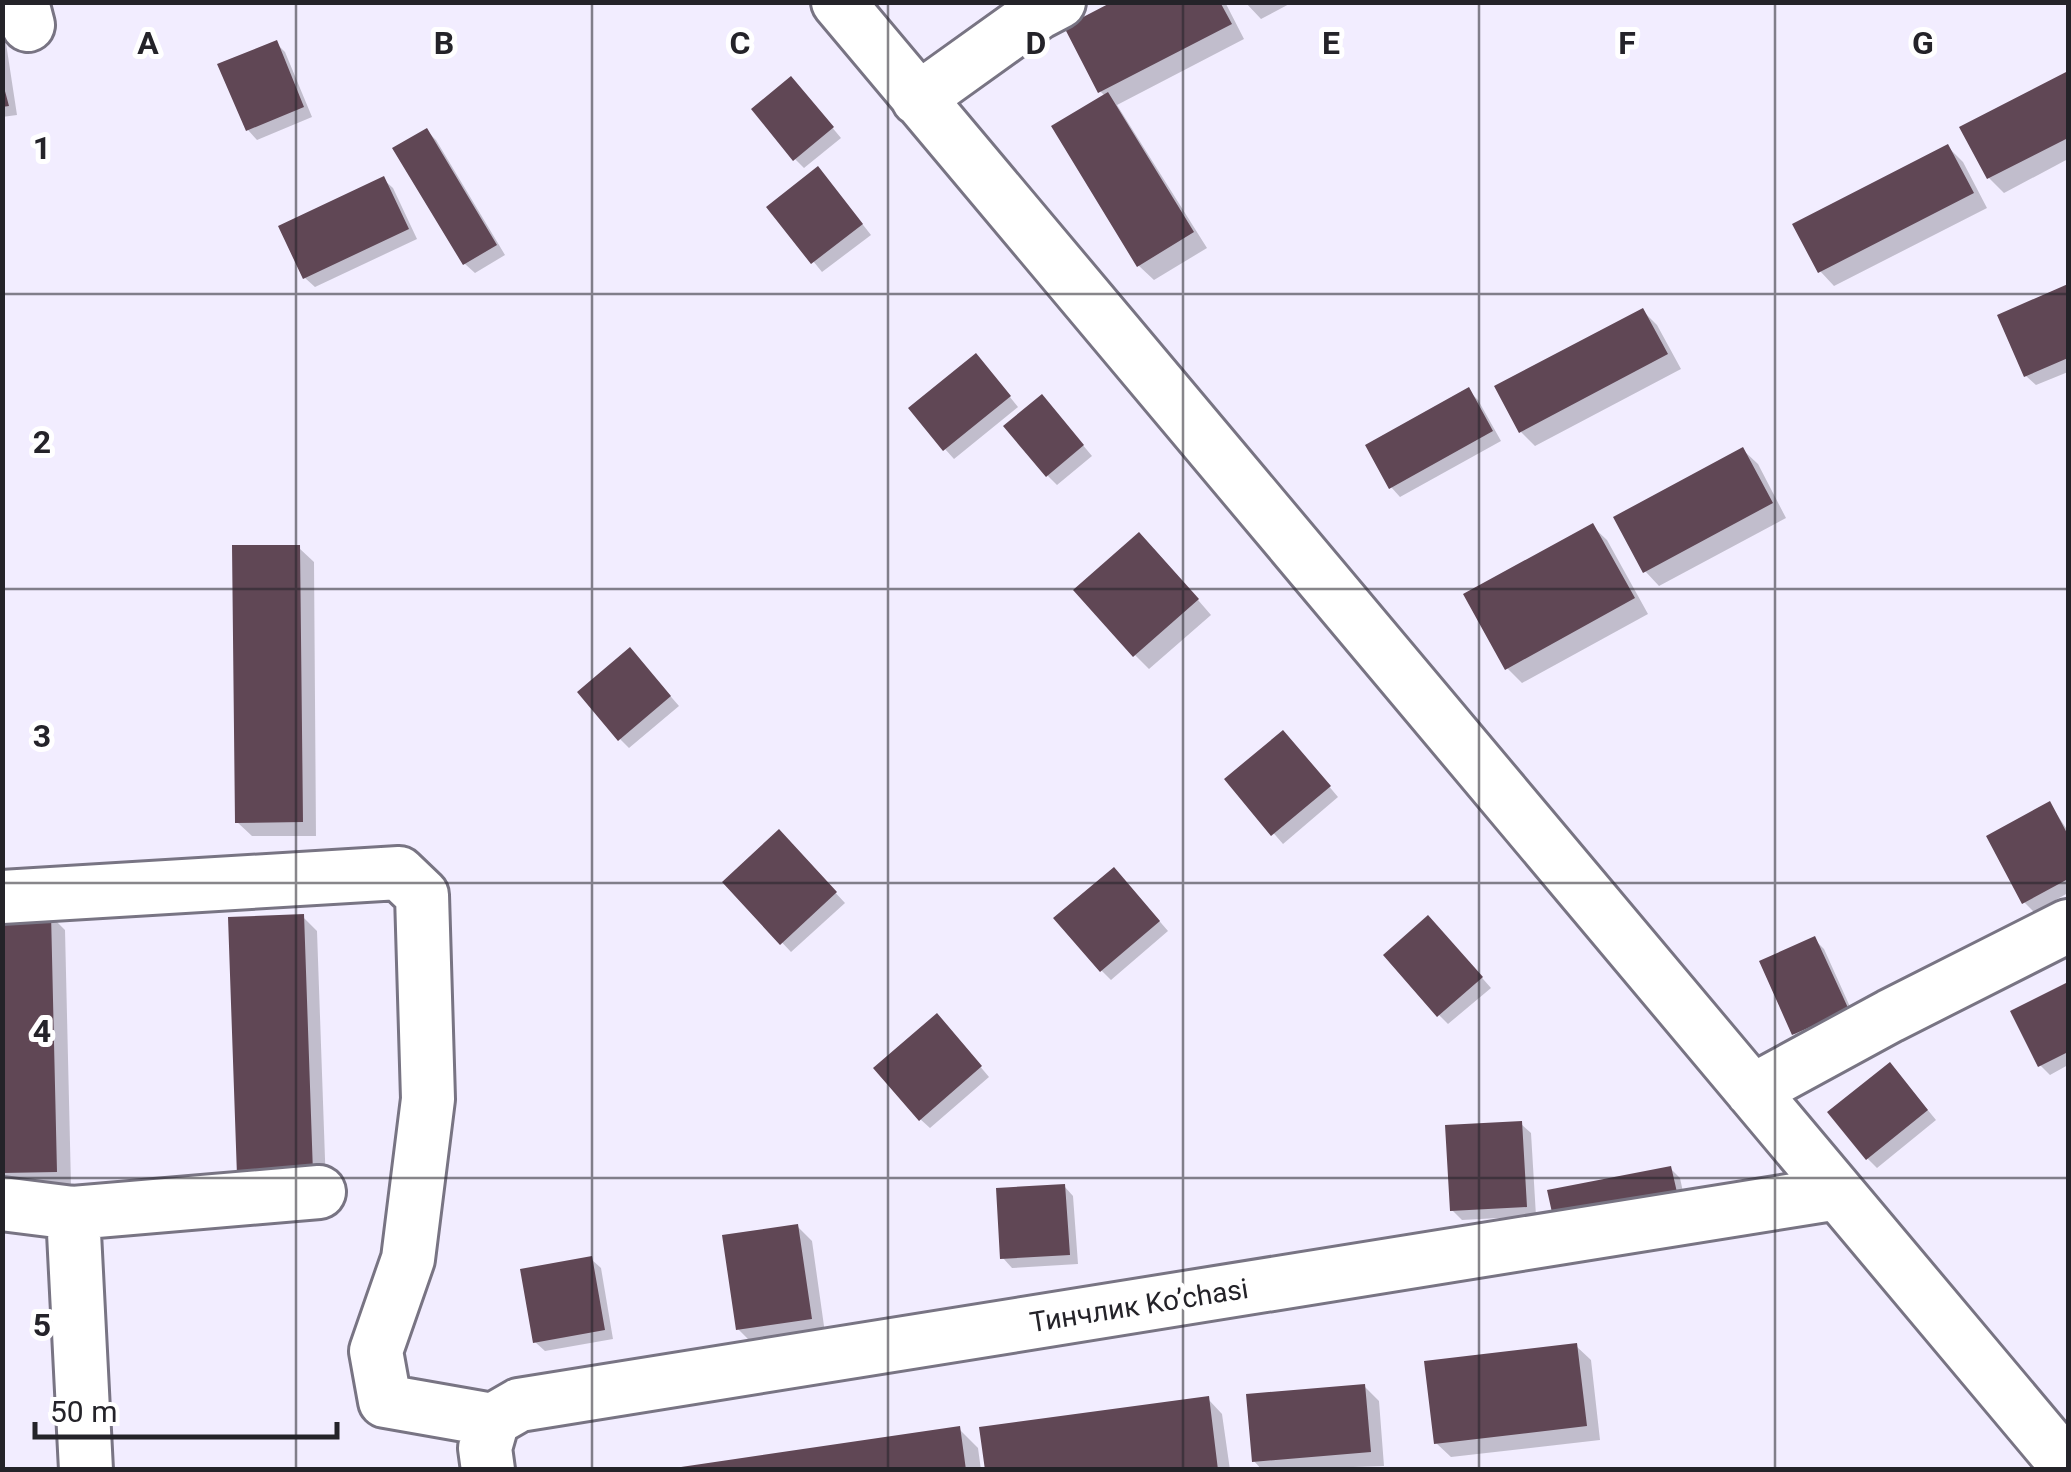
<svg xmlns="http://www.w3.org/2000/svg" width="2071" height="1472" font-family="Roboto,sans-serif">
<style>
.shadow{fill:#0003}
.building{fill:#604755}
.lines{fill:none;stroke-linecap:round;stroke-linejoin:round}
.minor-casing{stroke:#787483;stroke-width:58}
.minor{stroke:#fff;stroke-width:52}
.grid{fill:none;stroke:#242329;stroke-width:2.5;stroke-opacity:0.55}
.labels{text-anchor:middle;stroke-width:10;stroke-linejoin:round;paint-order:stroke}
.street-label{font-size:28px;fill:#242329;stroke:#fff}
.grid-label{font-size:32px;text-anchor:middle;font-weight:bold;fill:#242329;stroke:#fff;stroke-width:10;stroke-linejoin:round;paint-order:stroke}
</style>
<rect width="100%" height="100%" fill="#f2edff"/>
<path class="shadow" d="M1118,2H1225L1244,39L1117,105L1207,248L1154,280L1139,266L1105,96L1100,91Z
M1245,2H1293L1261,19Z
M2,17L17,115L2,117Z
M276,43L285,52L312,117L257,140L248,130Z
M2068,74V159L2004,193L1989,178L1963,128Z
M800,89L841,138L804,168L795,159Z
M427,131L436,140L505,255L475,273L465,264Z
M1948,147L1963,162L1987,208L1834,286L1820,271Z
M383,179L393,188L417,239L315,287L305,278Z
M827,179L871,235L822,272L769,207Z
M2068,287V372L2036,385L2026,376L2000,316Z
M1643,311L1657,325L1681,369L1535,446L1521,432Z
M985,366L1018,407L954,459L945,449Z
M1469,391L1478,400L1501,441L1400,497L1391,487Z
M1051,407L1092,456L1057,485L1048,476Z
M1743,450L1758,464L1786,518L1659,586L1645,571Z
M1592,526L1607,540L1648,614L1522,683L1507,668Z
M299,548L314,562L316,836H252L237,822Z
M1154,549L1211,615L1149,669L1135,655Z
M639,660L679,706L629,748L620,739Z
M1292,742L1338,797L1283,844L1227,779Z
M2050,804L2068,831V893L2034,912L2024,902Z
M779,832L845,903L791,952L725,882Z
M1123,879L1168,931L1111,980L1101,970Z
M50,915L65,930L71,1186L7,1187L2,1182V916Z
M303,917L317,931L326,1187L254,1190Z
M1438,928L1491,988L1448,1024L1439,1015Z
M1814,939L1824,949L1856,1020L1804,1043L1794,1034Z
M2068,985V1065L2050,1075L2040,1065L2014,1012Z
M946,1026L989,1077L930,1128L920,1119Z
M1899,1075L1936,1120L1877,1168L1867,1158Z
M1521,1124L1531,1133L1536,1216L1462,1220L1452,1210Z
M1671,1169L1680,1178L1689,1220L1550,1192Z
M1064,1186L1073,1196L1078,1264L1012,1268L1003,1258Z
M797,1226L812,1241L825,1333L753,1344L738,1329Z
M591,1259L601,1268L613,1339L545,1351L535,1342Z
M1576,1346L1591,1360L1600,1440L1451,1457L1436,1443Z
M1364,1386L1379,1401L1384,1466L1262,1470L1254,1461Z
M1208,1399L1222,1414L1230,1470H987Z
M959,1429L978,1448L981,1470H683Z"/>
<path class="building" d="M1112,2H1220L1232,24L1098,93L1064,27Z
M277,40L304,107L246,131L217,64Z
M2068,71V138L1987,179L1959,127Z
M791,76L834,127L793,161L751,109Z
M2,80L9,106L2,107Z
M1108,92L1194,232L1137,267L1051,126Z
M427,128L497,245L463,265L392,148Z
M1948,144L1974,193L1818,273L1792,224Z
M818,166L863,224L811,264L766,207Z
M384,176L409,229L303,279L278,226Z
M2068,284V358L2024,377L1997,315Z
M1643,308L1668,354L1519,433L1494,386Z
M976,353L1011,396L943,451L908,408Z
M1469,387L1493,431L1389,489L1365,445Z
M1042,394L1084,445L1046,477L1003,426Z
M1743,447L1773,503L1643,573L1613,517Z
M1593,523L1635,598L1505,670L1463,594Z
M1139,532L1199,599L1133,657L1073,590Z
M232,545H300L303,822L235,823Z
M630,647L671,696L618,741L577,692Z
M1283,730L1331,786L1271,836L1224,779Z
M2050,801L2068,835V879L2022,904L1986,836Z
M779,829L837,892L780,945L722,882Z
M1114,867L1160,921L1100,972L1053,918Z
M2,913H51L57,1172L2,1173Z
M304,914L313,1173L237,1176L228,917Z
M1428,915L1483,977L1437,1017L1383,955Z
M1815,936L1849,1010L1792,1035L1759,961Z
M2068,982V1052L2038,1067L2010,1011Z
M937,1013L982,1066L919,1121L873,1068Z
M1890,1062L1928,1110L1866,1160L1827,1112Z
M1522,1121L1527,1207L1450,1211L1445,1125Z
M1671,1166L1681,1210L1557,1235L1547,1190Z
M1065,1184L1070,1255L1000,1259L996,1188Z
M798,1224L812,1319L736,1330L722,1235Z
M592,1256L605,1330L533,1343L520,1269Z
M1577,1343L1587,1426L1434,1444L1424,1361Z
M1365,1384L1371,1452L1252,1462L1246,1394Z
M1209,1396L1218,1470H985L979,1427Z
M960,1426L966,1470H681V1467Z"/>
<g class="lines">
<defs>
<path id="minor" d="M22,2L28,25
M838,2L2068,1467
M918,99L1038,13L1059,2
M2,897L399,873L422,895L428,1099L408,1259L376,1351L385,1401L493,1420
M1752,1091L1890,1016L2068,926
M2,1204L73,1213L319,1192
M73,1213L86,1470
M488,1470L485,1448L493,1420L519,1405L1838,1193"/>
</defs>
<use href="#minor" class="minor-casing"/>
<use href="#minor" class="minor"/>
</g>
<path class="grid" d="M296,2V1470M592,2V1470M888,2V1470M1183,2V1470M1479,2V1470M1775,2V1470M2,294H2068M2,589H2068M2,883H2068M2,1178H2068"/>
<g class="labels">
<g class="street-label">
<text transform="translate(1139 1305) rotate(-9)" y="10">Тинчлик Ko’chasi</text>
</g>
</g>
<g class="grid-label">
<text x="148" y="54">A</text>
<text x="444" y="54">B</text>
<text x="740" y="54">C</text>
<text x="1036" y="54">D</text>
<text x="1331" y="54">E</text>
<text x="1627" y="54">F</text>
<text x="1923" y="54">G</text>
<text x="42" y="159">1</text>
<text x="42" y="453">2</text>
<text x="42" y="747">3</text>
<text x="42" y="1042">4</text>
<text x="42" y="1336">5</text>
</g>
<rect width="2071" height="1472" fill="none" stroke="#242329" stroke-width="10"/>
<path d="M35 1422v15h302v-15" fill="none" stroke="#242329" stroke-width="5"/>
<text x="50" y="1422" font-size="30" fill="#242329" stroke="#ffffff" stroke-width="8" paint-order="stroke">50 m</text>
</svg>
